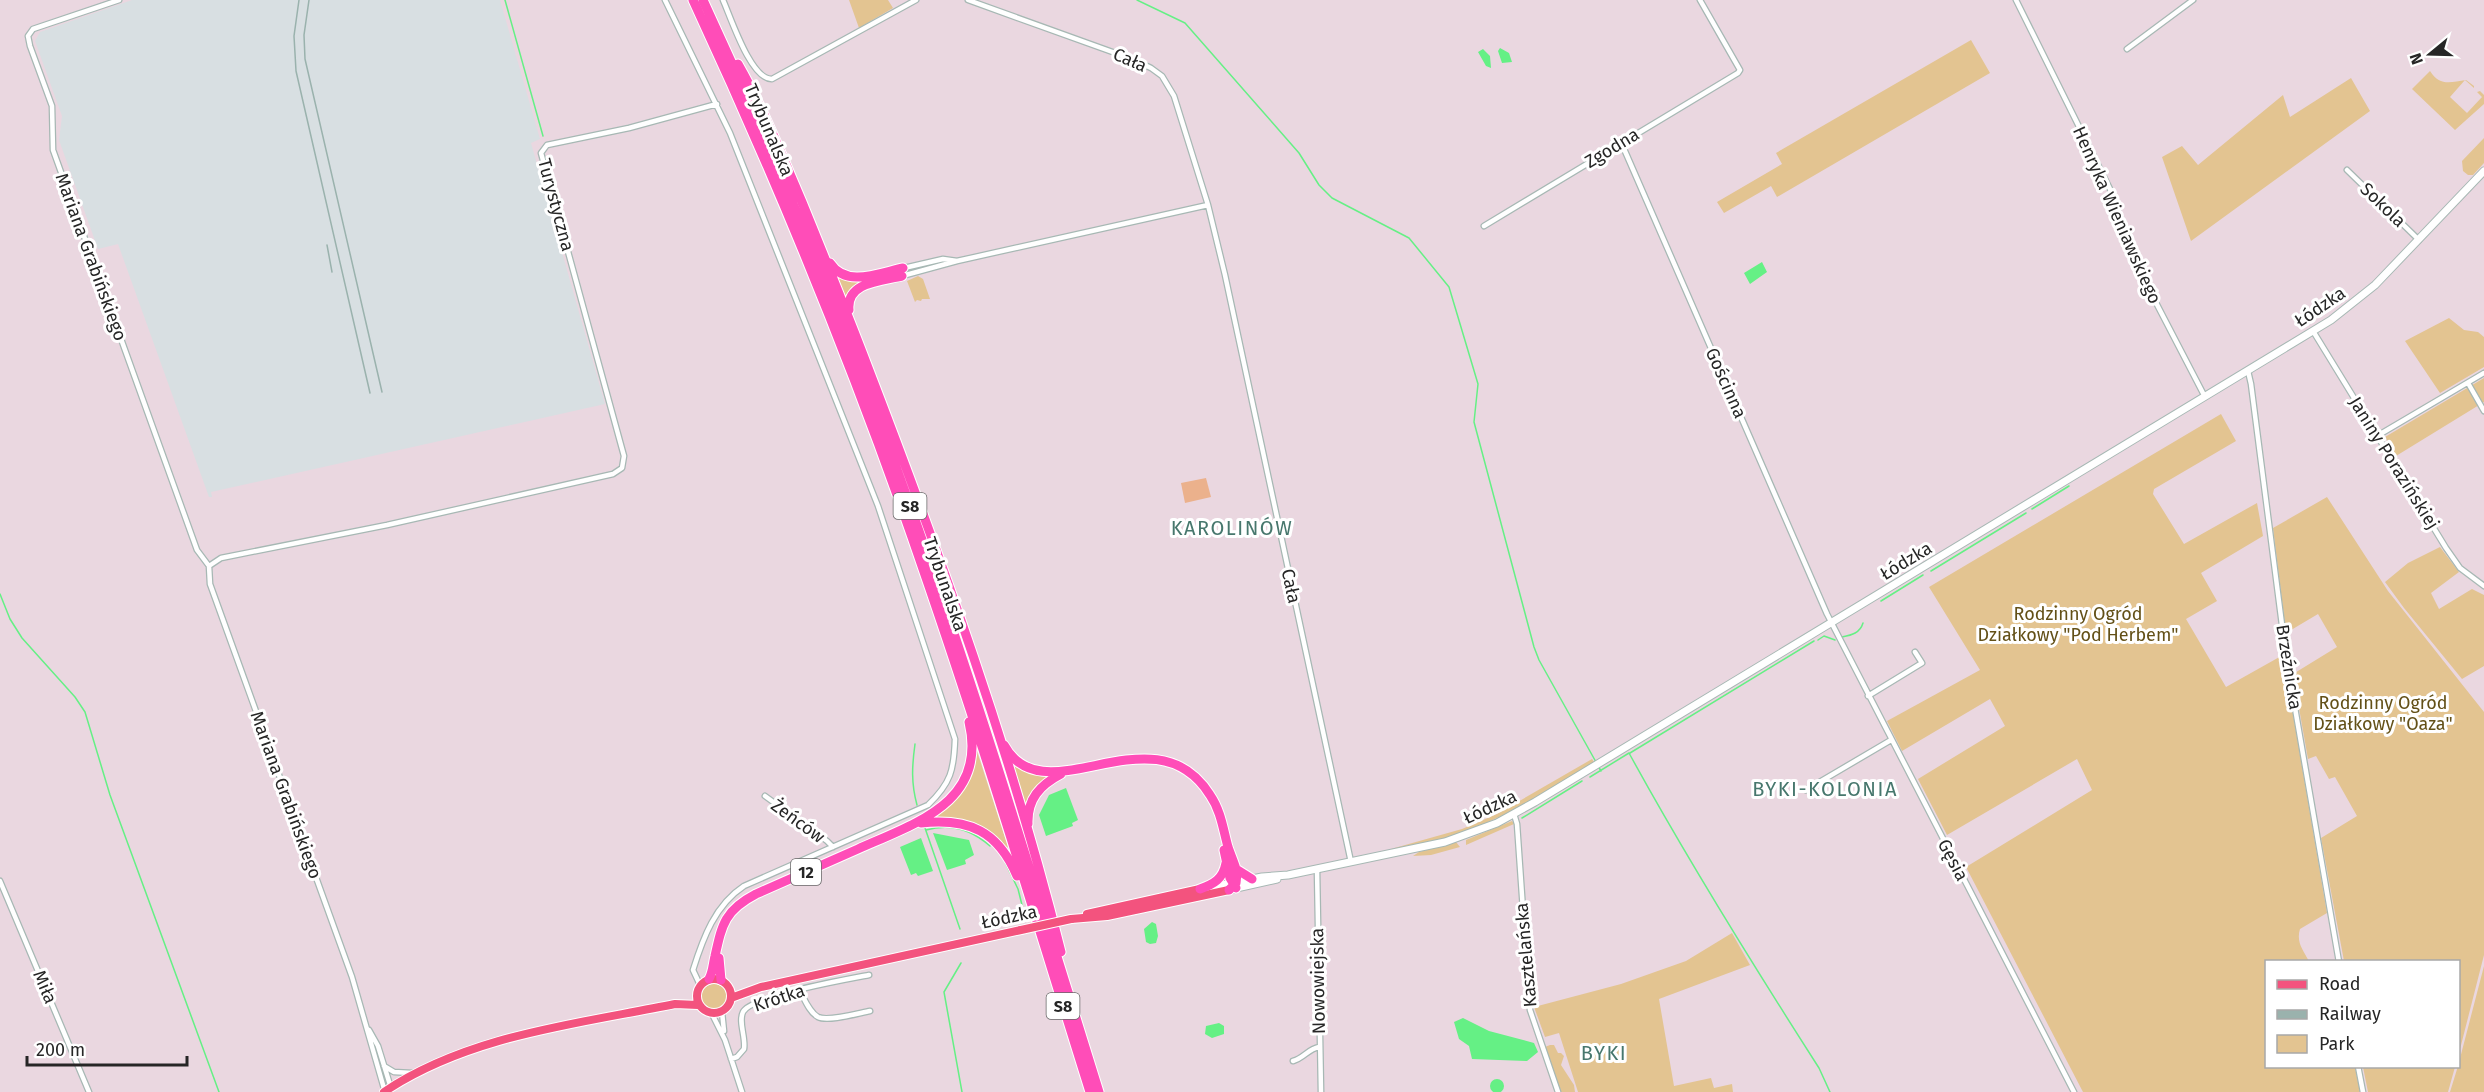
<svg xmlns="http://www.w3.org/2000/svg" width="2484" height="1092" font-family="'Fira Sans',sans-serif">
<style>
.industrial{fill:#d8dfe2}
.green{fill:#e3c491}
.pitch{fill:#ebb18c}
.water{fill:#65f085}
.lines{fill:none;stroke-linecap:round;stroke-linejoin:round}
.stream{stroke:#65f085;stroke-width:1.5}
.minor-casing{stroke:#a7b8b4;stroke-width:7}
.secondary-casing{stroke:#a7b8b4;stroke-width:9}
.primary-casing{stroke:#fff;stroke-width:10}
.motorway-casing{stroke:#fff;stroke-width:11}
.minor{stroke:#fff;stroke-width:4.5}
.secondary{stroke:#fff;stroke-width:7}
.primary{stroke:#f3537e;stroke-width:8}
.motorway{stroke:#ff4db8;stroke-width:9}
.rail{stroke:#9ab2ad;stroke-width:1.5}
.primary-bridge-casing{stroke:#fff;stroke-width:10;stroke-linecap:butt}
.primary-bridge{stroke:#f3537e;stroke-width:8}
.labels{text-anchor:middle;stroke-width:6;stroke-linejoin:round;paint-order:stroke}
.shield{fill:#fff;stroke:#676767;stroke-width:1.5}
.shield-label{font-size:16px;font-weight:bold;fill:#262626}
.street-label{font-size:18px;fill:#262626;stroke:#fff}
.park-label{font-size:18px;fill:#635017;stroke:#fff}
.neighbourhood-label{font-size:20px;letter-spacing:1.5px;fill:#47776d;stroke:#fff}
</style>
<rect width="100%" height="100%" fill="#ead7e0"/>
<path class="industrial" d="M132,0H500L540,139L531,143L605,404L211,492L212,497H209L118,244L98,249L59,140L62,116L35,41L40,32Z"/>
<path class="green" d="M849,0H888L893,8L859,28Z
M1971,40L1990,73L1777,197L1771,186L1724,213L1717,202L1782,164L1776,153Z
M2430,71C2440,87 2451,82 2466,80L2474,86V88L2465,80L2450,97L2467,113L2482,97L2477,92L2480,91L2484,95V104L2455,130L2412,89Z
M2351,78L2370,111L2191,241L2162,157L2182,146L2198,165L2283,95L2290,117Z
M2484,138V163L2473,175H2468L2463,171L2462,161Z
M836,276L853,282L864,280L851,289L845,299Z
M918,276L923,279L930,299H922L921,301L917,300L915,302L907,281Z
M2449,318L2464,330L2478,332L2484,337V367L2440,393L2405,341Z
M2484,378V402L2396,456L2385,437Z
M2221,414L2236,441L2154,489L2153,494L2184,544L2257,503L2263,536L2201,573L2217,601L2186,619L2226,687L2283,655L2327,913L2300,929C2296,942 2303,950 2309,961L2266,962V1066L2355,1067L2360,1092H2083L1966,867L2092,790L2077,759L1947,835L1918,779L2005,726L1990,699L1902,751L1887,721L1980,670L1929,587Z
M2327,497L2388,591L2484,712V955L2459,1053L2458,962L2344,961L2321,838L2357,816L2335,777L2329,779L2316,756L2308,759L2293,674L2337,647L2318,614L2286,633L2273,528Z
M2440,547L2459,572L2431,593L2439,609L2472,589L2484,595V666L2462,679L2404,608L2385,582L2408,563Z
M975,745L1008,847L1006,848C980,824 968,819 932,817C965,795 966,782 975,745Z
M1592,759L1594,762C1530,802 1467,842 1391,849L1462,829L1497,814Z
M1010,760L1029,772L1049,776L1026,809Z
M1512,821L1514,824L1466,845V840Z
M1456,842L1460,847L1431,855L1413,856L1419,852Z
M1732,933L1750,965L1659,999L1674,1086L1711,1078L1714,1088L1732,1084L1733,1092H1578L1559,1033L1545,1037L1534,1007L1621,984L1686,961Z
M2484,966V1092H2450L2458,1066Z
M701 997a13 13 0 1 1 26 0a13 13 0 1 1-26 0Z
M1550,1045H1554L1558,1053H1561L1564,1056L1561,1065L1574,1085L1575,1092H1561L1545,1047Z
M2363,1067V1066L2455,1067L2448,1092H2368Z"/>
<path class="pitch" d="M1206,478L1211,497L1185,503L1181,483Z"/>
<path class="water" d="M1500,48L1509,53L1512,62L1502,63L1498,51Z
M1483,49L1490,56L1491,68L1486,66L1478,52Z
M1762,262L1767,272L1750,284L1744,273Z
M1066,788L1078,820L1072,823L1073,826L1046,836L1039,815L1049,795Z
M933,833L969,840L974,855L965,860L966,864L947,870Z
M921,838L933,871L918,876L916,873L911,875L900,847Z
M1152,922L1156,924L1158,936L1156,943L1150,944L1146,942L1144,929Z
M1463,1018L1489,1031L1534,1043L1538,1052L1527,1061L1472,1059L1469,1046L1459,1039L1454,1022Z
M1219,1023L1224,1026V1034L1212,1038L1205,1034L1206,1026Z
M1490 1086a7 7 0 1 1 14 0a7 7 0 1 1-14 0Z"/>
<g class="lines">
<path class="stream" d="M505,0L543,136
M1137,0L1185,23L1299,153L1319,185L1332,198L1409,238L1449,287L1478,384L1474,422L1534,647L1539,660L1596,762
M2032,509L2069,486
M1931,571L2026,513
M0,594L10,619L22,638L75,697L85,712L110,795L219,1092
M1881,601L1923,575
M1842,637C1852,635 1860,633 1863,623
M1818,640L1824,636L1835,640
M915,744C912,766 911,783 917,805
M1630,753L1814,641
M1598,766L1601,771
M1590,777L1629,753C1688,861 1753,965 1819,1068L1830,1092
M1522,818L1582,781
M925,828L960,929
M926,830C950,823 972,830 990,846
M1004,860L1018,889L1023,909
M961,963L944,992L962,1092"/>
<defs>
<path id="minor" d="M119,0L33,29L28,36L30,46L52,106L53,150L197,550L209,566
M665,0L730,133L878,506L955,739C954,770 951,783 928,805L744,886C715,905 703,938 693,970L700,985
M723,0C731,18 751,80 772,79L916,0
M968,0L1132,59L1151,68L1162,76L1174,96L1208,205L1225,275L1351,862
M2016,0L2110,189L2138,268L2205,397
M2127,49L2193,0
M1621,142L1827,614L2074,1092
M2347,170L2419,240
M1484,226L1738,73L1740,70L1700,0
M904,268L943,259L957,261
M902,276L957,261L1208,205
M2313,331L2446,548L2460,568L2484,586
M2248,371L2251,384L2286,656L2339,962
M2468,383L2484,411
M2377,436L2484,373
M1868,696L1922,663L1915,652
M1806,790L1891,740
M765,796L827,841L833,847
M1514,814L1517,824L1530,1010L1558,1092
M1317,869L1321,1092
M0,881L89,1092
M799,989C804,998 809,1012 818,1017C828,1022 859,1013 870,1011
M722,1012L724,1031
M712,1014L725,1040L742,1092
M369,1030L378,1046L391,1088
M731,1059L737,1057L744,1049C746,1037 738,1022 743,1012C751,996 848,979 869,975
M1293,1061C1304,1058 1308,1049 1319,1047
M384,1066L394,1072L412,1073
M2358,1066L2363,1092
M385,1092L352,977L210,584L209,566L221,558L387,525L613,474L622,468L624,456L541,153L547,145L629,128L717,104"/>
<path id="secondary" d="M1207,888L1262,877L1288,875L1445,842L1497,823L1535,802L2331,320L2375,285L2484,171
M1232,889L1277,879"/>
<path id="primary" d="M1087,914L1200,889
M1071,919L1107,916L1229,890
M697 996a17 17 0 1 1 34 0a17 17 0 1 1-34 0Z
M731,998L761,987L1021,930
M384,1092C469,1035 577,1024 675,1004L698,1005"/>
<path id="motorway" d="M693,0C779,185 857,376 923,569C983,742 1035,917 1090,1092
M703,0C778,162 847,329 907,497C977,693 1037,893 1099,1092
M738,64C763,108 782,155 802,202C824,256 846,310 867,365C941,557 1011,752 1061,952
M830,263C846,288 879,273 903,268
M849,310C846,282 881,281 902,276
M1004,745C1044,819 1154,706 1210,795C1221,811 1223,829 1228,847C1231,856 1235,864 1237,873L1236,883L1229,890
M921,823C969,818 998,831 1017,876
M1028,824C1027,799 1040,785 1061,774
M1224,850L1230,878L1236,888
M1236,869L1252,879
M1200,889C1214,884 1223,879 1226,863
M719,958L721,980
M709,979C713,972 713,964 715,956C722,924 725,910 756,894C790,879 824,864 858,849C916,823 988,802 969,722"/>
</defs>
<use href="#minor" class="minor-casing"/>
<use href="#secondary" class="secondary-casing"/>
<use href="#primary" class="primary-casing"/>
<use href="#motorway" class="motorway-casing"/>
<use href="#minor" class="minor"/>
<use href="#secondary" class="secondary"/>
<use href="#primary" class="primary"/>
<use href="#motorway" class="motorway"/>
<path class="rail" d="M299,0L294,36L296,71L370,393
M309,0L304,35L305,59L382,392
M327,245L332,272"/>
<defs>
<path id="primary-bridge" d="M1021,930L1071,919"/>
</defs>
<use href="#primary-bridge" class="primary-bridge-casing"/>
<use href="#primary-bridge" class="primary-bridge"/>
</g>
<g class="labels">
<g class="shield">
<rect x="893.5" y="493" width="33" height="26" rx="4.5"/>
<rect x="791" y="859" width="30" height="26" rx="4.5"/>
<rect x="1046.5" y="993" width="33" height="26" rx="4.5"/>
</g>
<g class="shield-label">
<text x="910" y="512">S8</text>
<text x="806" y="878">12</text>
<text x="1063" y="1012">S8</text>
</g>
<g class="street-label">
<text transform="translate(1130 60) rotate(23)" y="6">Cała</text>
<text transform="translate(769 130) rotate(67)" y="6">Trybunalska</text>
<text transform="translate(1612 148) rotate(-31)" y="6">Zgodna</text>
<text transform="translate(556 205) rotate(75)" y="6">Turystyczna</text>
<text transform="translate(2383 205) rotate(44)" y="6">Sokola</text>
<text transform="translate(2117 215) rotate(66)" y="6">Henryka Wieniawskiego</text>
<text transform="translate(91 257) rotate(70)" y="6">Mariana Grabińskiego</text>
<text transform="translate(2320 307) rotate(-34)" y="6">Łódzka</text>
<text transform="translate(1726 383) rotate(66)" y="6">Gościnna</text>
<text transform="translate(2394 463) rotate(58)" y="6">Janiny Porazińskiej</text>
<text transform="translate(1906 561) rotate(-31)" y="6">Łódzka</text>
<text transform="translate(945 584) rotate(71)" y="6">Trybunalska</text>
<text transform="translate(1291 586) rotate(78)" y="6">Cała</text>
<text transform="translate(2289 667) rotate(81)" y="6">Brzeźnicka</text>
<text transform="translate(286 795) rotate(70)" y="6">Mariana Grabińskiego</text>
<text transform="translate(1490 807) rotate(-25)" y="6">Łódzka</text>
<text transform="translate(798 821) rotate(36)" y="6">Żeńców</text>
<text transform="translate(1953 860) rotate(62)" y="6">Gęsia</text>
<text transform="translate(1009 917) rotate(-12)" y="6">Łódzka</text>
<text transform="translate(1526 955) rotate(-95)" y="6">Kasztelańska</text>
<text transform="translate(1318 981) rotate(-91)" y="6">Nowowiejska</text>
<text transform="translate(45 987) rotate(67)" y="6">Miła</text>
<text transform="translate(779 998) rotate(-18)" y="6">Krótka</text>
</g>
<g class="park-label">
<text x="2078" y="620">Rodzinny Ogród<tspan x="2078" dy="21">Działkowy "Pod Herbem"</tspan></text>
<text x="2383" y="709">Rodzinny Ogród<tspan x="2383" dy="21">Działkowy "Oaza"</tspan></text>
</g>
<g class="neighbourhood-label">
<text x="1232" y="535">KAROLINÓW</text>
<text x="1825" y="796">BYKI-KOLONIA</text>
<text x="1604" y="1060">BYKI</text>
</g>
</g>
<rect x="2265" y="960" width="195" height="108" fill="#ffffff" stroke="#a8a8a8" stroke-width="1.5"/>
<rect x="2277" y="980" width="30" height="9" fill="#f3537e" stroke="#a8a8a8" stroke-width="1.5"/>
<text x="2319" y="990" font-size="18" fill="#262626">Road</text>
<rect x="2277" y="1010" width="30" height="9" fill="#9ab2ad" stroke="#a8a8a8" stroke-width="1.5"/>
<text x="2319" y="1020" font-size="18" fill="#262626">Railway</text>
<rect x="2277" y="1035" width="30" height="18" fill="#e3c491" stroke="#a8a8a8" stroke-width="1.5"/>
<text x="2319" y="1050" font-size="18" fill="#262626">Park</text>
<g transform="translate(2430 54) rotate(251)" stroke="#ffffff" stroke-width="4.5" paint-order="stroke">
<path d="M0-4.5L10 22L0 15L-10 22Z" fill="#262626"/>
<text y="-9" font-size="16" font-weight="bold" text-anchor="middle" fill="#262626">N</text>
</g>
<path d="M27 1056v9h160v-9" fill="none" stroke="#262626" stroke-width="3"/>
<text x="36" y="1056" font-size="18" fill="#262626" stroke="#ffffff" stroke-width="4.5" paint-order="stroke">200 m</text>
</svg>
